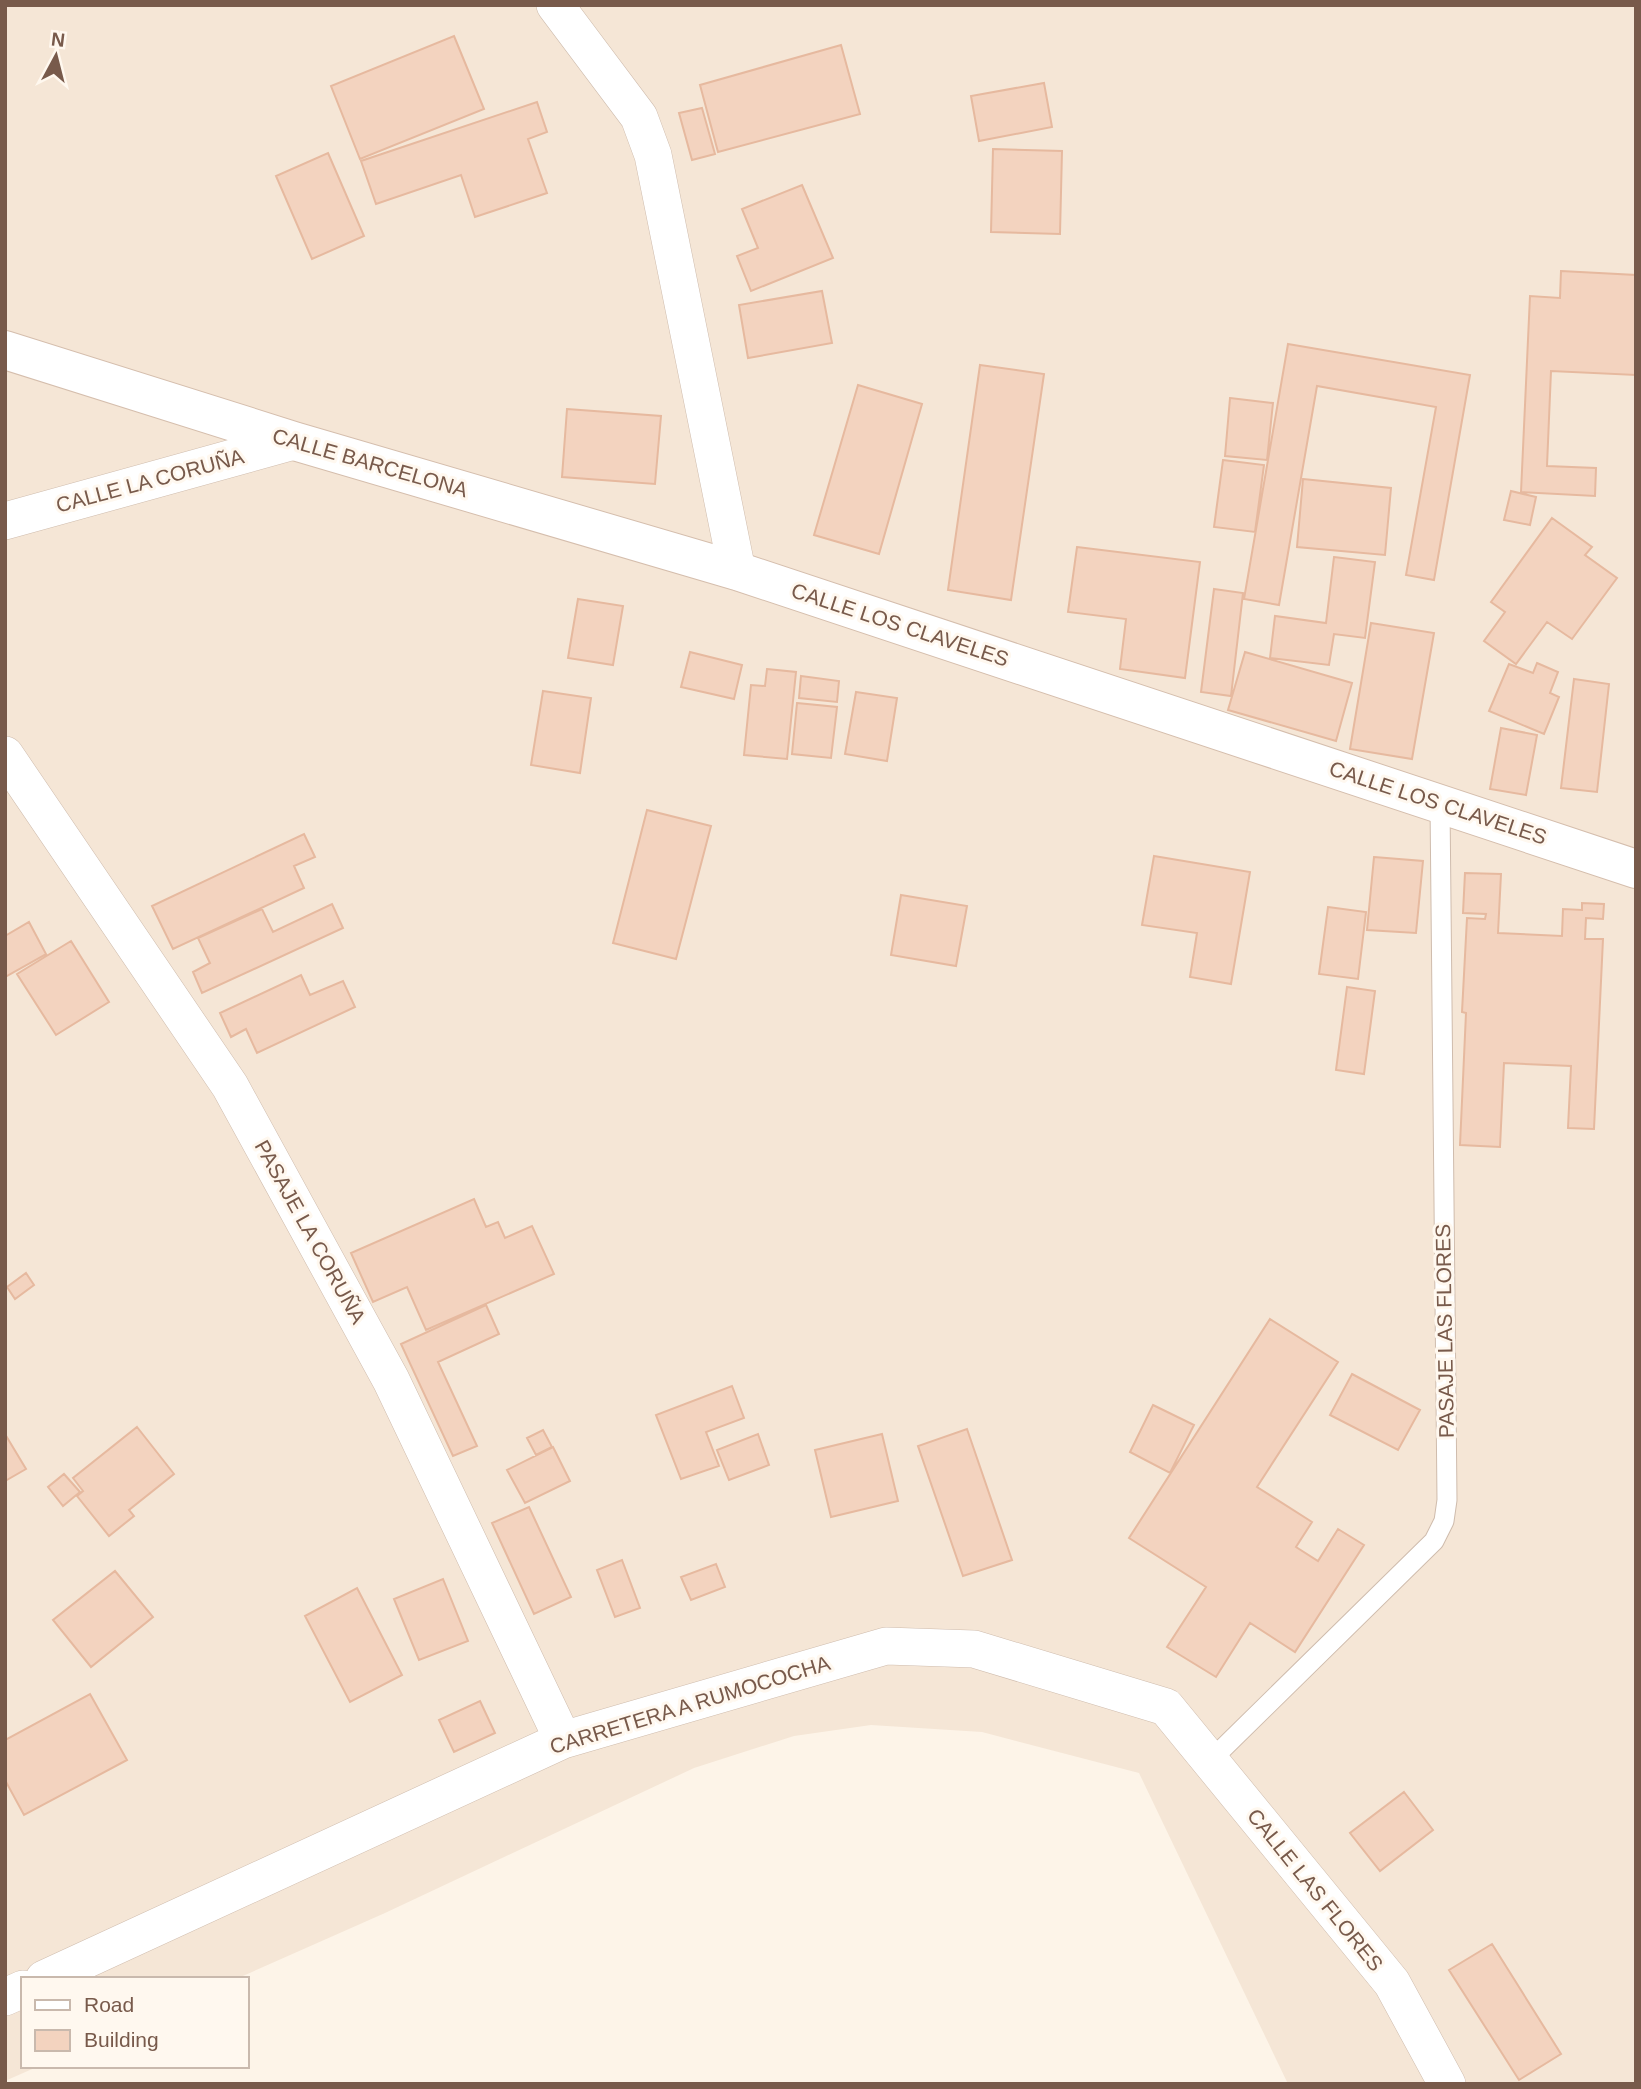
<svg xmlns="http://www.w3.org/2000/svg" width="1641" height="2089" font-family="Helvetica,sans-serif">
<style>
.residential{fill:#f5e6d6}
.building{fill:#f3d3bf;stroke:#e6b99f;stroke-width:2}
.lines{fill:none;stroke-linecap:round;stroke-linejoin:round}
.lane-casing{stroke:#cfbcad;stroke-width:21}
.street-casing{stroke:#cfbcad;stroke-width:38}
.secondary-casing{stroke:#d5bead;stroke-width:40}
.lane{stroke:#fff;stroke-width:19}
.street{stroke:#fff;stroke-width:37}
.secondary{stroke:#fff;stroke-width:38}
.labels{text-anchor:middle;stroke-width:6;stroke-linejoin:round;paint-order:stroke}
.street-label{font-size:21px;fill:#785a4b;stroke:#fff8ef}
</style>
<rect width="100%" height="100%" fill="#fdf4e8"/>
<path class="residential" d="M5,5H1636V2084H1288L1139,1773L982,1732L871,1725L794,1736L694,1768L385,1913L236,1979H23V2066H39L5,2081Z"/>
<path class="building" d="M454,36L484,109L360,159L331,86Z
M841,45L860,114L718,152L700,85Z
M1044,83L1052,127L979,141L971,96Z
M537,102L547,132L528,139L547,193L475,217L461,175L376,204L361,161Z
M702,108L715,154L692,160L679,113Z
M993,149L1062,151L1060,234L991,232Z
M328,153L364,236L312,259L276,176Z
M802,185L833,258L751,291L737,256L758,248L742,209Z
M1561,271L1636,275V375L1551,371L1547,466L1596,468L1595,496L1521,492L1530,296L1560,298Z
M822,291L832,343L748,358L739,305Z
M1288,344L1470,375L1434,580L1406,575L1436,407L1317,386L1279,605L1244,599Z
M980,365L1044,374L1011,600L948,590Z
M858,385L922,404L879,554L814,535Z
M1230,398L1273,403L1267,460L1225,456Z
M567,409L661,416L655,484L562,477Z
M1223,460L1264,465L1255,532L1214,527Z
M1303,479L1391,488L1385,555L1297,547Z
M1511,491L1536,497L1530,525L1504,520Z
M1552,518L1592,547L1585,555L1617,578L1572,639L1547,622L1516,664L1484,641L1505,612L1491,602Z
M1077,547L1200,562L1185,678L1120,669L1126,619L1068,612Z
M1334,557L1375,562L1365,638L1334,634L1329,665L1270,658L1275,616L1326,623Z
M1214,589L1243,593L1231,696L1201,692Z
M578,599L623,606L613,665L568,658Z
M1371,623L1434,633L1412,759L1350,749Z
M690,652L742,665L734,699L681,687Z
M1245,652L1352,683L1336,741L1228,710Z
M1537,663L1558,672L1550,693L1559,697L1544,734L1489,711L1509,664L1533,673Z
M767,669L796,672L787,759L744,755L751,685L765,686Z
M801,676L839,681L837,702L799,698Z
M1574,679L1609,684L1597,792L1561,788Z
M543,691L591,698L580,773L531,765Z
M856,692L897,698L887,761L845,754Z
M797,703L837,707L831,758L792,754Z
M1501,728L1537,735L1526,795L1490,789Z
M647,810L711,826L676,959L613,943Z
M304,834L315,857L294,866L304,888L173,949L152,906Z
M1154,856L1250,872L1231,984L1190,977L1197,933L1142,925Z
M1374,857L1423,861L1416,933L1367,930Z
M1465,873L1501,874L1498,933L1562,936L1563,909L1582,910V903L1604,904L1603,919L1586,918L1585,939H1603L1594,1129L1568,1128L1571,1066L1504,1063L1500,1147L1460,1145L1466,1013L1462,1012L1467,918L1485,919L1486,914L1463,913Z
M901,895L967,906L956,966L891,955Z
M332,904L343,928L202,993L193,972L210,963L198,938L262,909L273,932Z
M1328,907L1366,912L1358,979L1319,974Z
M29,922L46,954L5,977V936Z
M71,941L109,1002L56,1035L17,974Z
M301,975L310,995L343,981L355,1007L257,1053L246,1029L231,1037L220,1013Z
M1347,987L1375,991L1364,1074L1336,1070Z
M474,1199L486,1227L498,1222L505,1238L532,1226L554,1274L426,1330L407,1287L373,1302L351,1253Z
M26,1273L34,1285L15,1299L7,1287Z
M486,1305L499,1334L438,1362L477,1446L453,1456L401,1344Z
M1270,1319L1338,1362L1257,1487L1312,1522L1296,1547L1318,1561L1338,1529L1364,1545L1295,1652L1250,1623L1216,1677L1167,1647L1206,1587L1129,1538Z
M1352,1374L1420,1410L1398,1450L1330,1415Z
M732,1386L744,1418L706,1432L719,1466L681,1479L656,1415Z
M1153,1405L1194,1425L1170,1473L1130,1452Z
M137,1427L174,1474L129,1510L134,1516L109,1536L77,1496L83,1491L73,1478Z
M967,1429L1012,1560L963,1576L918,1446Z
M543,1430L552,1447L536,1455L527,1438Z
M5,1434L26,1469L5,1481Z
M758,1434L769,1465L729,1480L717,1450Z
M882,1434L898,1501L831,1517L815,1450Z
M553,1447L570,1481L525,1503L507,1470Z
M64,1474L80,1492L63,1506L48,1487Z
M529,1507L571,1597L534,1614L492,1523Z
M622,1560L640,1608L615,1617L597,1570Z
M716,1564L725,1587L691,1600L681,1577Z
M115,1571L153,1617L91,1667L53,1620Z
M443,1579L468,1641L419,1660L394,1599Z
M357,1588L402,1675L350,1702L305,1616Z
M90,1694L127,1760L24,1815L5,1780V1740Z
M480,1701L495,1733L454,1752L439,1720Z
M1404,1792L1433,1830L1380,1871L1350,1833Z
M1492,1944L1561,2054L1519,2080L1449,1970Z"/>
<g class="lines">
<defs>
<path id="lane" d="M1210,1761L1434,1541L1444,1521L1447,1500L1440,804"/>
<path id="street" d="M555,5L639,117L653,155L737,571
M5,521L294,441
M5,755L230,1086L391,1380L563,1740
M44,1979L563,1740L886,1646L974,1649L1166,1707L1392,1983L1447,2084
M5,1997L23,1989"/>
<path id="secondary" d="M5,350L294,441L737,571L1636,869"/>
</defs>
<use href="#lane" class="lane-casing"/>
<use href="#street" class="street-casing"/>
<use href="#secondary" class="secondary-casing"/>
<use href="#lane" class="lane"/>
<use href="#street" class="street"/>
<use href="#secondary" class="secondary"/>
</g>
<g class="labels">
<g class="street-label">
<text transform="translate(370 463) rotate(16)" y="7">CALLE BARCELONA</text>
<text transform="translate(150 481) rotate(-15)" y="7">CALLE LA CORUÑA</text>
<text transform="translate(900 625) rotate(18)" y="7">CALLE LOS CLAVELES</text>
<text transform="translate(1438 803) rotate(18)" y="7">CALLE LOS CLAVELES</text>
<text transform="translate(310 1232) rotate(61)" y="7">PASAJE LA CORUÑA</text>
<text transform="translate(1445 1331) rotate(-91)" y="7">PASAJE LAS FLORES</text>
<text transform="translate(690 1705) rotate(-17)" y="7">CARRETERA A RUMOCOCHA</text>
<text transform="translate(1315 1890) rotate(51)" y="7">CALLE LAS FLORES</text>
</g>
</g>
<rect width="1641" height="2089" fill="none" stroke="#785a4b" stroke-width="14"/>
<rect x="21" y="1977" width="228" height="91" fill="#fff8ef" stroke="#c9b9ad" stroke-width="2"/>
<rect x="35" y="2000" width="35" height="10" fill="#ffffff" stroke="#c9b9ad" stroke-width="2"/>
<text x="84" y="2012" font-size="21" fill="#785a4b">Road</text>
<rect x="35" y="2030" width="35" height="21" fill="#f3d3bf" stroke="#c9b9ad" stroke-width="2"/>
<text x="84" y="2047" font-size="21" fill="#785a4b">Building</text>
<g transform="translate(56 56) rotate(7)" stroke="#fff8ef" stroke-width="5" paint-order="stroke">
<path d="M0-5L12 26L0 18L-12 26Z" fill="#785a4b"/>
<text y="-10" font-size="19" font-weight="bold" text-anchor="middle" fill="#785a4b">N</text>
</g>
</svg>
